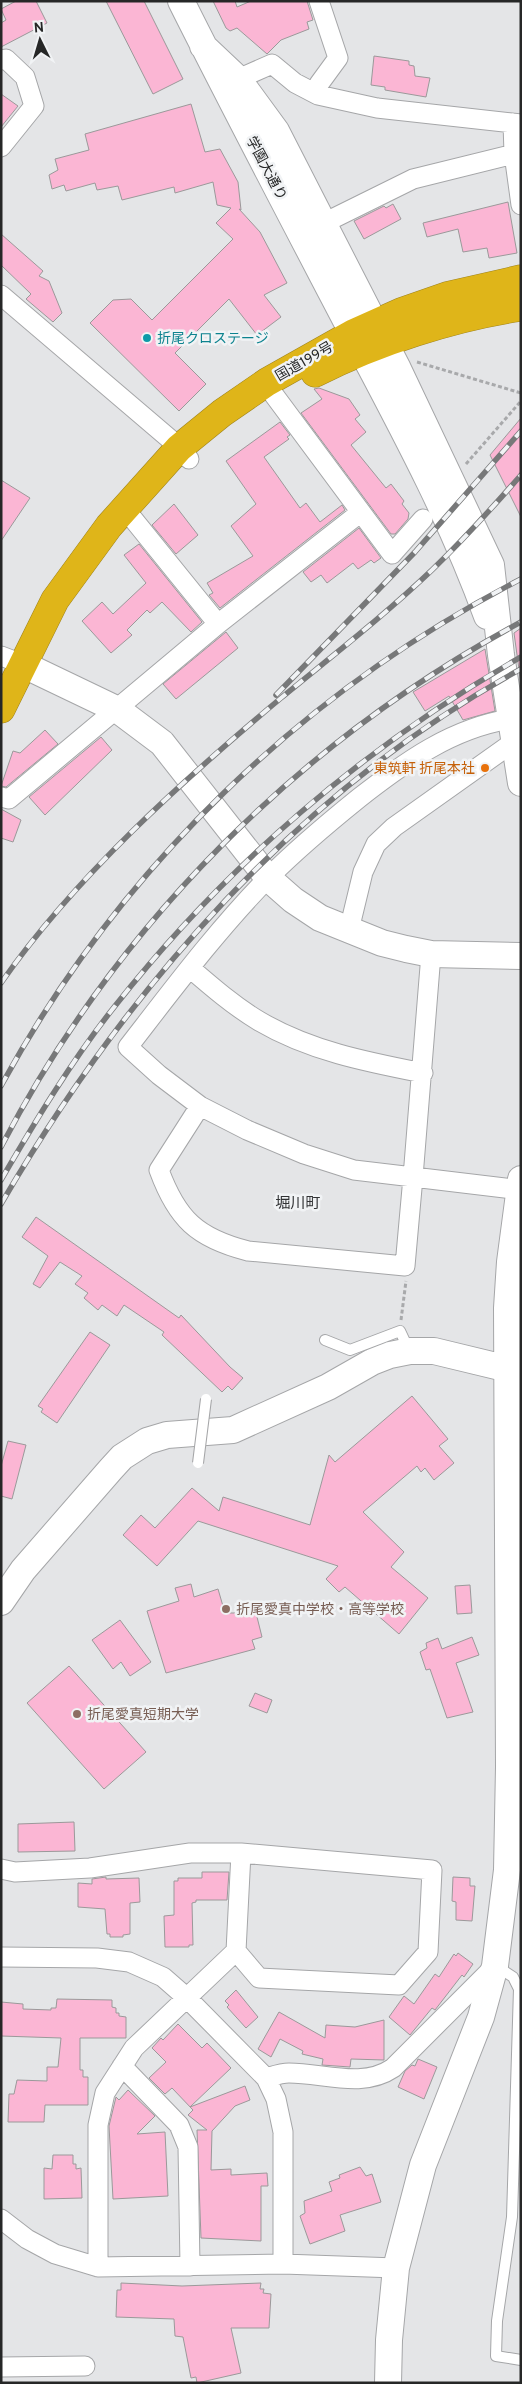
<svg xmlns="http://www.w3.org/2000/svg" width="522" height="2384" font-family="Overpass,'Noto Sans JP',sans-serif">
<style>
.building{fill:#fbb6d4;stroke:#9b999a}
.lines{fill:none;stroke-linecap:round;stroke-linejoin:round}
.lane-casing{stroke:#a5a6a8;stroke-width:12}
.street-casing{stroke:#a5a6a8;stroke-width:21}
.secondary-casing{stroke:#a5a6a8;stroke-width:28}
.highway-casing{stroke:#9e831e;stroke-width:29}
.path{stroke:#a8a9ab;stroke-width:3;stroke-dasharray:4 2.5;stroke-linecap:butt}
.lane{stroke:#fff;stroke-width:10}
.street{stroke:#fff;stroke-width:19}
.secondary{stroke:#fff;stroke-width:26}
.highway{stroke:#dfb519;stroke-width:28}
.rail-casing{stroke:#777879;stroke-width:5.5}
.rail{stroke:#f1f3f5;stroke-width:4;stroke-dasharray:11;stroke-linecap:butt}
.lane-bridge-casing{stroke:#a5a6a8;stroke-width:12;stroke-linecap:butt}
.lane-bridge{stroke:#fff;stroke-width:10}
.culture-dot{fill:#0f9aa8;stroke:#f1f3f5;stroke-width:2}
.food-dot{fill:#e8710a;stroke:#f1f3f5;stroke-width:2}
.education-dot{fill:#8d6e63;stroke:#f1f3f5;stroke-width:2}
.labels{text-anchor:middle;stroke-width:5;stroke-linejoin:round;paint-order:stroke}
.street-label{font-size:14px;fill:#262727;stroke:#f1f3f5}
.culture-label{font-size:14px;fill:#0d838f;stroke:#f1f3f5;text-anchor:start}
.food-label{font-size:14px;fill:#c56008;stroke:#f1f3f5;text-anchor:end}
.education-label{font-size:14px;fill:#785e54;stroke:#f1f3f5;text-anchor:start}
.neighbourhood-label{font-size:15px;fill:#323335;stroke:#f1f3f5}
</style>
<rect width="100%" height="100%" fill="#e4e5e7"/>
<path class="building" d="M16,1H36L47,23L1,47V23L6,20L1,9Z
M106,1H144L183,79L153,94Z
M213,1H235L237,7L251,1H307L313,20L307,22L309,29L281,40L267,54L237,28L230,31L226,28Z
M374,56L409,61V65L414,66L415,76L430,78L426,97L385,90V87L371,85Z
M1,94L18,106L1,127Z
M191,104L205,152L220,149L238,182L241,210L239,209L260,232L287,283L264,295L281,317L257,335L229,299L175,353L206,384L179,411L90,323L113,300L131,299L152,320L233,239L216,223L231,208L217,205L213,182L175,193L174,187L122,200L118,186L97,190L95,183L66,191L64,185L52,189L49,175L58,170L55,159L89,150L85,134Z
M508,202L517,253L489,258L487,248L463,252L458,229L427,237L423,223Z
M393,204L401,219L364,239L354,221L384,206L386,208Z
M1,234L43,271L39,276L49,281L62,313L53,322L26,299L31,294L1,265Z
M319,388L349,399L360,415L355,419L366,432L351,445L386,488L391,484L404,501L402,504L409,513L408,519L395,534H391L301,413L322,399L314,389Z
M521,418V517L490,455Z
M280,422L290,435L287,437L289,439L264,457L300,508L306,503L320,522L342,505L345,510L220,608L209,595L213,593L207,583L253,556L231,526L256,504L226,461Z
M1,480L30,498L1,541Z
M174,504L198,535L176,554L152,525Z
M359,528L381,558L374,563L371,560L358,569L353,563L327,583L321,575L311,582L303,572Z
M139,544L202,622L191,632L162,602L150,613L147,610L127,630L132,635L111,653L82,621L102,602L113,614L146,583L124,555Z
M521,628V684L514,633Z
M226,632L238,648L176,699L163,684Z
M485,649L495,711L463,720L449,696L425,711L413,692Z
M45,730L58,744L6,787L1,786L13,751L20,753Z
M101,737L112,750L45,815L29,797Z
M1,809L21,820L13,842L1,838Z
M36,1217L179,1318L181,1315L230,1367L243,1378L232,1390L228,1386L222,1392L162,1335L164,1332L124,1305L117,1316L102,1305L98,1310L84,1298L88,1293L75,1284L82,1276L60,1262L40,1288L33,1284L48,1256L22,1237Z
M90,1332L110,1345L57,1423L41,1412L43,1409L38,1406Z
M412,1396L448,1439L439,1446L454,1463L434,1480L425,1468L421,1472L417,1466L363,1512L404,1552L391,1567L428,1598L399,1634L345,1587L339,1592L326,1579L338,1566L198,1521L157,1566L123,1535L141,1515L155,1528L192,1488L219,1511L223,1497L310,1525L329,1455L335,1462Z
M8,1441L26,1445L12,1499L1,1496V1466Z
M191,1584L194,1597L218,1589L225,1613H256L262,1637L252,1640L255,1649L166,1673L147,1611L179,1601L175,1588Z
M470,1585L472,1613L457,1614L455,1586Z
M120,1620L151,1662L130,1676L121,1662L113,1669L92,1640Z
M472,1637L479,1655L456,1663L473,1712L447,1718L430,1669L426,1670L420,1652L427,1648L426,1643L438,1638L442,1649Z
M69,1666L146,1752L104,1789L27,1703Z
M255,1693L272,1700L267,1713L249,1706Z
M74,1822L75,1851L18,1852V1824Z
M202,1872H229L227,1900H196V1902L192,1903L193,1945H189V1947H165L164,1916L174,1915V1881H178V1878H202Z
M106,1877V1879L139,1878L140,1902L130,1903V1934L123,1935V1937H110V1934H107L105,1909L78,1907V1883L92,1884V1879Z
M453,1877L470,1878V1886H475L472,1921L456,1920V1902L452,1901Z
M458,1953L473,1964L464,1977L462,1975L435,2010L432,2008L410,2035L389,2017L404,1996L414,2004L435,1974L439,1977L454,1954L456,1956Z
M236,1990L258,2017L246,2028L227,2007L229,2005L225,2001Z
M57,1999L112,2000V2007L116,2008V2013H119V2016L126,2017V2038H80V2070H83V2077H88V2105H45L44,2122H8L9,2094H14L17,2080L47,2081V2067H58L61,2038L1,2036V2002L23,2004V2009L51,2010V2008H56Z
M279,2012L325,2038L326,2025L355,2027L384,2020V2060L351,2059L350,2067L322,2065L323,2059L302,2054L303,2051L280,2039L271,2057L258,2049Z
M178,2024L202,2048L207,2043L231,2068L190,2107L245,2086L250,2100L235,2106L212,2131L211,2170L231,2169V2175L267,2173L268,2186H261V2241L201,2238L197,2130H207L188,2115L193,2110L172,2088L165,2094L149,2078L166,2062L152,2048L161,2038L163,2040Z
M418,2059L437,2067L424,2099L398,2087L405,2071L412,2065L415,2066Z
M128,2090L155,2116L137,2134L165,2132L168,2196L113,2199L109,2126L116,2097L119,2100Z
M53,2155H73V2164H76V2169L81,2168L82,2198L44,2199V2168L52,2169Z
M360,2167L366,2176L372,2174L381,2202L340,2215L345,2231L310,2244L300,2216L305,2213L304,2201L332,2191L329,2182L340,2178L339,2175Z
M121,2283L182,2286L261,2283L260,2289H264L263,2293L271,2294L269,2328H231L241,2373L197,2383L196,2377L191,2378L183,2337L175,2336L174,2319L116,2317L117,2290H121Z"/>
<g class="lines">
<defs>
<path id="lane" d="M325,1340L350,1350L400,1331L409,1350
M496,1966L513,1977L519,1989L512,2217L497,2321L496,2356L521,2360"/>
<path id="street" d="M1,60L6,59L25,77L34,106L1,147
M238,79L272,64L295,83L318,95L377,108L521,124
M318,95L319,84L338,58L319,1
M513,123L514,154L521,205
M324,223L413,179L514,154
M1,295L171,440L189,459
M274,395L392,554L423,519
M125,509L218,624
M1,656L22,664
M1,797L9,799L218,624L361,512
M349,930L363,872L376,844L394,827L515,741
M431,954L413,1177L521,1190
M190,968C212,987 234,1006 259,1021C310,1051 367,1062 423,1073
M200,1106L159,1170C177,1219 197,1238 248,1251L405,1266L413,1177L354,1170L304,1154L247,1130L200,1106L159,1075L128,1047C173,989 217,930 268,878C296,850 328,823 359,798C405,762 452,728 511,719
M1,1869L15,1872L90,1868L190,1853H241L432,1870L428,1952L399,1985L259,1978L236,1951
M1,1957L97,1958L129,1962L163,1977L187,1998L266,2078L276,2099L283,2132V2264
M122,2066L179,2125L188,2147L190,2266
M266,2078C273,2076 281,2073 289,2073C324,2073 362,2089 393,2068L494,1967
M1,2219L27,2239L55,2254L98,2267L283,2264L396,2268
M98,2267V2125L105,2093L134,2048L236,1951L241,1853
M1,2367L85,2366"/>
<path id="secondary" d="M181,1C240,119 302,236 363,353C408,438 454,525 487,616
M203,46L238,79L276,131L398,369L491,565L501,655L521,783
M22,664L118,710L162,743L268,878L293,900L320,918L382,943L406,949L431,954L521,956
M1,1602L23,1570L111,1469L122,1457L147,1441L167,1435L233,1430L328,1387L372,1362L390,1355L410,1351H434L521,1372
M388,2383L389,2340L396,2268L423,2165L481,2017L495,1966L507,1870L509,1767L507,1308L510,1262L521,1179"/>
<path id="highway" d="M315,373C376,342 453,317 521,307
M1,709L55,600L109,526L179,448L222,413L267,382L354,333L401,312L447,296L521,279"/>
</defs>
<use href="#lane" class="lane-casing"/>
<use href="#street" class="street-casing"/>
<use href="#secondary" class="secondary-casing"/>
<use href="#highway" class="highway-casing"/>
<path class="path" d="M417,362L521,393
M466,464L521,401
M401,1320L406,1281"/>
<use href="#lane" class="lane"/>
<use href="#street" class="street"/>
<use href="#secondary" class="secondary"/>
<use href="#highway" class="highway"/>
<defs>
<path id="rail" d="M276,695L415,552L521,431
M1,983C75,877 182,781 281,698C332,656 385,615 433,569C464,539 493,507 521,475
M1,1086C119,869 302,692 521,579
M1,1147C117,924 300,741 521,622
M1,1180C36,1120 72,1060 115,1006C226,865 365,746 521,657
M1,1204C127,988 299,790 521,669"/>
</defs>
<use href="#rail" class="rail-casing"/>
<use href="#rail" class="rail"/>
<defs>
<path id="lane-bridge" d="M198,1463L206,1399"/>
</defs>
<use href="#lane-bridge" class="lane-bridge-casing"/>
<use href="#lane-bridge" class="lane-bridge"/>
</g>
<circle class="culture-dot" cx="147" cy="338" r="5"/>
<circle class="food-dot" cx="485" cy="768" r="5"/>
<g class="education-dot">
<circle cx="226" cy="1609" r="5"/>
<circle cx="77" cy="1714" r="5"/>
</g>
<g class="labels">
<g class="street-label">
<text transform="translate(267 168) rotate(62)" y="5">学園大通り</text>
<text transform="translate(304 361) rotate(-30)" y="5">国道199号</text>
</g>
<g class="culture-label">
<text x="157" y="343">折尾クロステージ</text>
</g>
<g class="food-label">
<text x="475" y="773">東筑軒 折尾本社</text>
</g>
<g class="education-label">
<text x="236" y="1614">折尾愛真中学校・高等学校</text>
<text x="87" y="1719">折尾愛真短期大学</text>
</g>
<g class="neighbourhood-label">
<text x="298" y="1208">堀川町</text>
</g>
</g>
<rect width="522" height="2384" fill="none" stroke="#262727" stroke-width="5"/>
<g transform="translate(40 40) rotate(355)" stroke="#f1f3f5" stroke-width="4" paint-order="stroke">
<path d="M0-4L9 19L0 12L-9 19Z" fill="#262727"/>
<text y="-8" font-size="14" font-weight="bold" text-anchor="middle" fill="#262727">N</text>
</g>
</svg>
